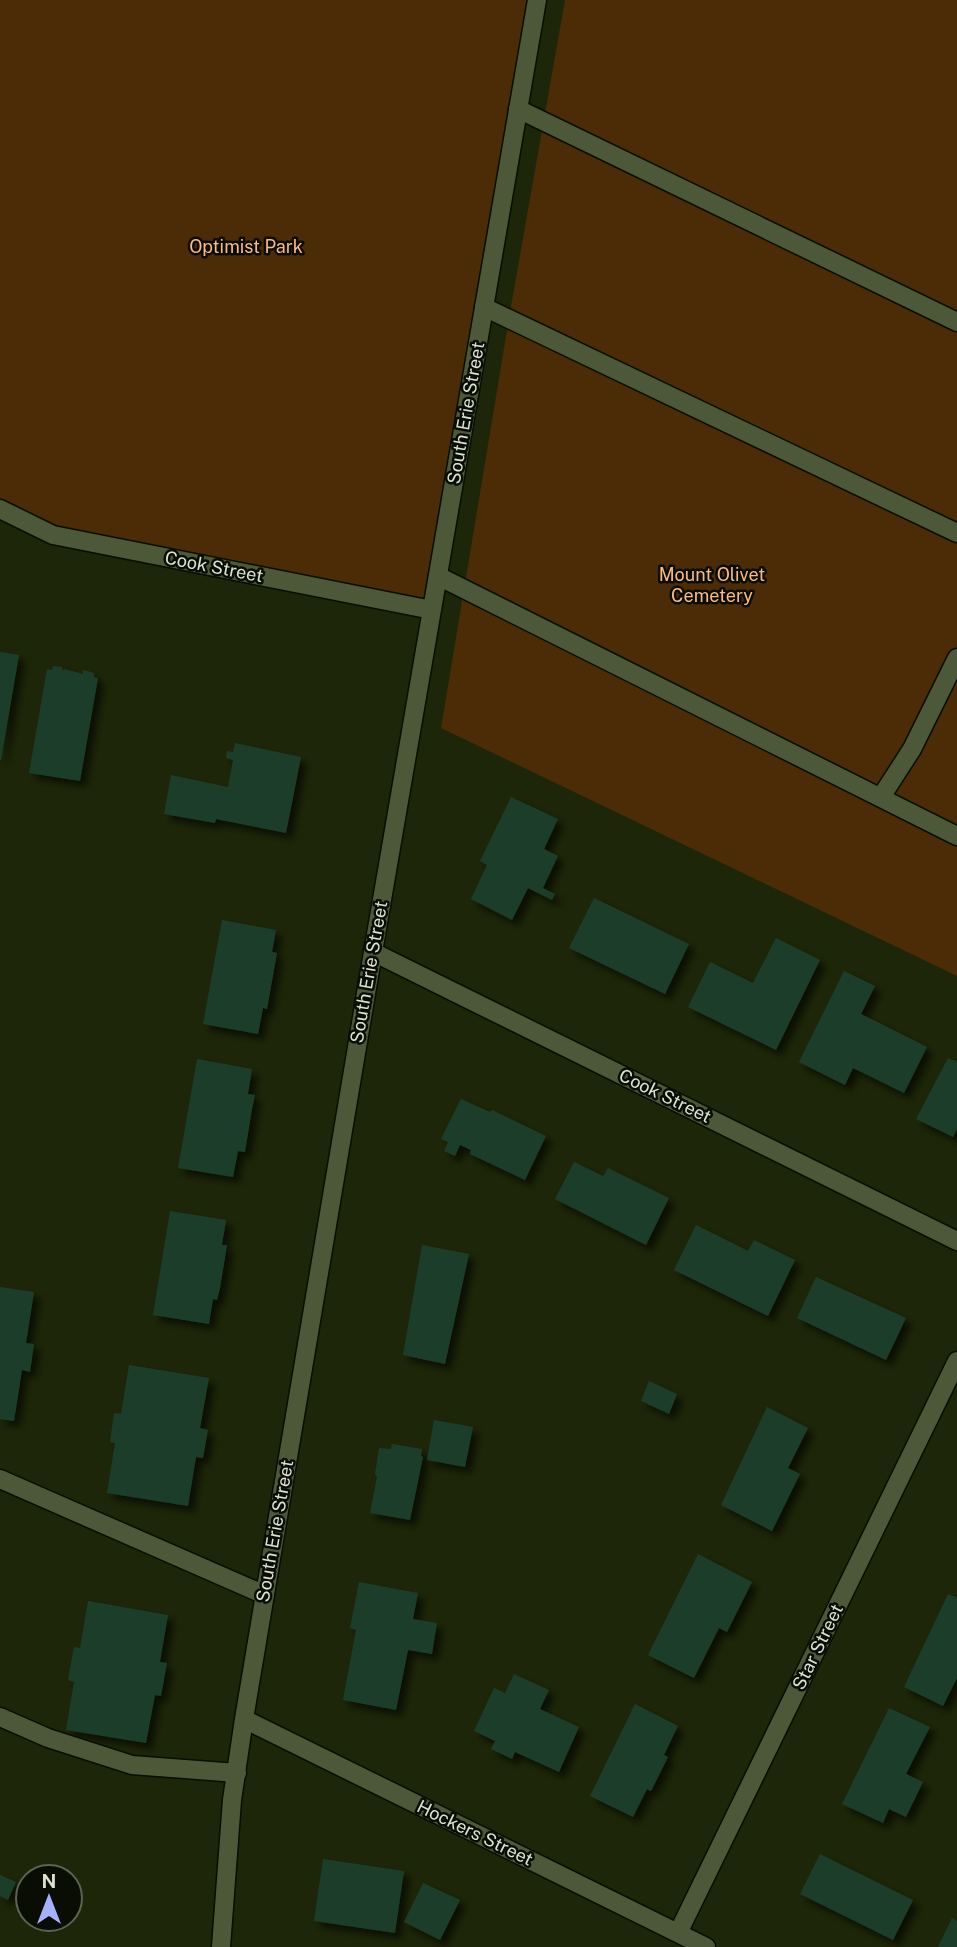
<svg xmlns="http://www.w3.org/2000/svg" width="957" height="1947" font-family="'Public Sans',sans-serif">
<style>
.green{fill:#4c2b07}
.building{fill:#1f3d2a;filter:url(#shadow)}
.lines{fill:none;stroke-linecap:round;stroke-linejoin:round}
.lane-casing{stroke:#070f00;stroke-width:21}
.street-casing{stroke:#070f00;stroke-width:21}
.lane{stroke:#4d5839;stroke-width:18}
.street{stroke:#4d5839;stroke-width:18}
.labels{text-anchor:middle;stroke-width:5;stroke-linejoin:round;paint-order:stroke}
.park-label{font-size:18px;fill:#fdba7d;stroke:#090d03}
.street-label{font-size:18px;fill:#dce3d1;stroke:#090d03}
</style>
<defs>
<filter id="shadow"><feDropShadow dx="6" dy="6" stdDeviation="3.5" flood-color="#0009"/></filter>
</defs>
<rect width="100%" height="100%" fill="#1d2608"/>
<path class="green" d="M0,0H537L432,610L53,535L0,509Z
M565,0H957V976L441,728L510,312Z"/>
<path class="building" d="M0,652L19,655L1,760H0Z
M53,666L62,667V671L64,669L83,674V670L94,673V677L98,678L80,781L29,773L47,669L52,670Z
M235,743L301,757L286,833L216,819L215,823L164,814L171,775L228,787L233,760L226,758L227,751L233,752Z
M511,797L558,819L544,849L558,856L543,888L555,894L552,900L528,888L512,920L471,899L487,865L480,861Z
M594,898L689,944L665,994L569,948Z
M222,920L276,930L272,952L277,953L267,1009L263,1008L258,1034L203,1024Z
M776,938L820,960L776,1050L688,1007L710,962L753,983Z
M844,971L875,986L861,1014L927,1047L904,1093L853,1068L845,1085L799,1062Z
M948,1058L957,1062V1129L953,1137L916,1119Z
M197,1059L252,1069L248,1094L255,1095L252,1109L245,1152L238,1151L233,1177L178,1168Z
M461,1099L490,1112L492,1110L546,1136L525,1180L470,1154L471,1150L460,1145L455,1156L444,1151L448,1142L441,1139Z
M574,1162L603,1176L608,1168L669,1198L646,1245L555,1199Z
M170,1211L226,1220L222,1245H227L220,1288L217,1300L213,1299L209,1324L153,1315Z
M696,1225L748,1251L754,1240L795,1260L768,1316L674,1270Z
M422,1245L469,1254L445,1364L403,1355Z
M816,1277L906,1318L886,1360L797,1318Z
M0,1287L34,1292L26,1343L34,1344L30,1372L22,1370L14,1421L0,1419Z
M129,1365L209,1378L200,1428L208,1430L203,1458L196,1457L188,1506L107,1493L115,1443L110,1442L114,1413L121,1414Z
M649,1381L677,1394L669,1414L641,1401Z
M767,1407L808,1428L788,1468L800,1474L772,1531L721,1505Z
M434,1420L473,1427L465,1467L427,1460Z
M392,1444L422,1449L421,1456L423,1457L410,1520L370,1513L377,1477L375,1474L379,1448L391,1449Z
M698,1554L752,1582L727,1632L719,1628L694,1678L648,1655Z
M359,1582L418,1593L413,1619L437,1623L432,1654L408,1650L396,1710L343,1700L356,1630L350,1628Z
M948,1594L957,1598V1678L943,1706L904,1687Z
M88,1601L168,1615L160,1662L167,1663L161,1696L155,1695L146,1743L66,1730L74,1682L68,1680L74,1647L80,1648Z
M514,1674L549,1690L540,1709L579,1727L559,1772L515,1752L512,1759L491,1749L495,1741L474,1731L494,1688L505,1693Z
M635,1704L678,1726L664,1755L668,1757L651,1791L647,1789L633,1817L590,1796Z
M889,1708L930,1727L906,1774L923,1782L906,1817L889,1809L883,1823L842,1804Z
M820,1854L913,1900L893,1940L800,1894Z
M323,1859L404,1871L395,1933L314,1921Z
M0,1875L16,1882L8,1900L0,1896Z
M423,1883L460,1900L440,1940L404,1922Z
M952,1918L957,1921V1947H938Z"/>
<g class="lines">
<defs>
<path id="lane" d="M518,109L957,322
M484,307L957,533
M438,576L957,836
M881,797L912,749L957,658
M0,1479L265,1595
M0,1717L48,1738L132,1765L237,1773"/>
<path id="street" d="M0,509L53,535L432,610
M373,952L957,1241
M244,1719L706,1947
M678,1933L957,1361
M221,1947L232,1800L244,1719L373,952L537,0"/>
</defs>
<use href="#lane" class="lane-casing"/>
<use href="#street" class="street-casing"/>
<use href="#lane" class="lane"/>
<use href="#street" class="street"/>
</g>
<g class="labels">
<g class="park-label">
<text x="246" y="253">Optimist Park</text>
<text x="712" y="581">Mount Olivet<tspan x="712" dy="21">Cemetery</tspan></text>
</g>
<g class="street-label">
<text transform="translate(466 413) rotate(-80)" y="6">South Erie Street</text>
<text transform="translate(214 567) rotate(11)" y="6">Cook Street</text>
<text transform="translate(369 972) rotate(-80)" y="6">South Erie Street</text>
<text transform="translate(665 1096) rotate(26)" y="6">Cook Street</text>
<text transform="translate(275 1531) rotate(-80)" y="6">South Erie Street</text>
<text transform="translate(818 1647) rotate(-64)" y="6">Star Street</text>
<text transform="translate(475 1833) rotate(26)" y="6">Hockers Street</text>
</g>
</g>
<g transform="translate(49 1898)"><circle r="33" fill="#090d03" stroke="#5d6355" stroke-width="2"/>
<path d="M0-5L12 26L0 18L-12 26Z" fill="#a5b1fc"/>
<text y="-10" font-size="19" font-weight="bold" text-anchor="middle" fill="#dce3d1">N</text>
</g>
</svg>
